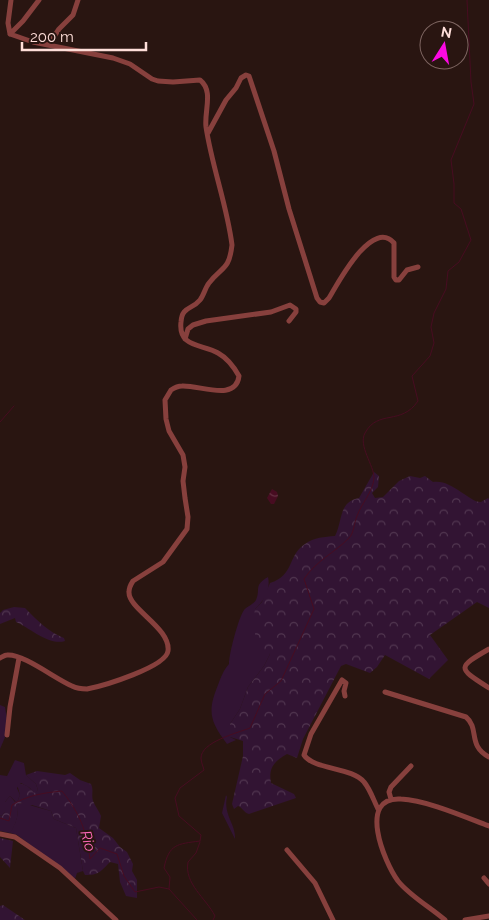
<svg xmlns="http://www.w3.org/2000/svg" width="489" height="920" font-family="Raleway,sans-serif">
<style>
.green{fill:#321433}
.forest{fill:url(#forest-crowns)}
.water{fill:url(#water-waves)}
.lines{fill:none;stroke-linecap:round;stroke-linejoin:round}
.stream{stroke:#470c21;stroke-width:1}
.minor{stroke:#87403d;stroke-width:5}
.labels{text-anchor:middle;stroke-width:4;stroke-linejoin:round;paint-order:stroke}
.water-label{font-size:15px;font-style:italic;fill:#fd69b8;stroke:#291511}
</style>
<defs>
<pattern id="forest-crowns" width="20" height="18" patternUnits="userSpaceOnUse" patternTransform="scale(1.25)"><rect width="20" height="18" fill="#321433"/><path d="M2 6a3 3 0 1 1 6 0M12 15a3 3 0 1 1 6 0" fill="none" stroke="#513650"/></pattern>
<pattern id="water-waves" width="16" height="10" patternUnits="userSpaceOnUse" patternTransform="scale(1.25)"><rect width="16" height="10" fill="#470c21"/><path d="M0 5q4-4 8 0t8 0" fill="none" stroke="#632f41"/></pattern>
</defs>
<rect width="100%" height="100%" fill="#291511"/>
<path class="green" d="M268,577C271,590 264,601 255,609L270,654L264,666L248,687L240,709L230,724V737L236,740L227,744C210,721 207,712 218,685C221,677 223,671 229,664C229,654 238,619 244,610C247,606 253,605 256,600C261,589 253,586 268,577Z
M0,705L5,707L7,719L6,735L0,749Z
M15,760L24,763L26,775L36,784L38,790L34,794L30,788L21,783L17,788L20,795L18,800L16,802L10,796L5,802V812L2,816L0,815V775L7,776Z
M226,795L227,797C223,815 236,824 235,839L222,813Z
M22,803L51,811L54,819L76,828L83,871L77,873L75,879L17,835L10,833C15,824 20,815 16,805Z"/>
<path class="forest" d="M374,472L379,476L378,487L372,493L375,498L383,497L399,481L410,476L420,478L425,476L433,482C452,479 470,503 481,502C483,501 486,499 488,498L489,499V608L477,602L430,635L448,660L429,679L385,655L377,667L370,673L346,664L341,666L303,739L297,758L287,754C275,761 268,767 271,783L294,794L296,798L249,814C243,812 243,808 238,806L234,809L232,804L243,756V741L230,737V724L240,709L248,687L264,666L270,654L257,645L253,622L255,609L262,602L270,583C295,575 287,556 305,544C314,537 325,537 335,536C343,521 338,502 359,498Z
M14,607L25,608C38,621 47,631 64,638L65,641C49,646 30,628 16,622L15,618L0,624V613L3,610Z
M37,771L65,775L70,773L80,780L91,784C94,790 91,795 93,801C95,806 99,811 101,816L99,828L113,838L120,847L127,852L133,864L132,871L137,880V898L126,896L120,882L118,864L110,862C100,872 99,875 85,875L83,871L76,828L54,819L51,811L32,805L27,807L22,803L17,805C19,815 16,824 10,833L0,831V815L2,816L5,812V802L10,796L15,802L18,800L20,795L17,784C25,783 30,788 34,793L38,790L36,784L26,775Z
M0,838L13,841L10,868L0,857Z
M3,905L25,920H0V906Z"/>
<path class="water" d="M272,489L277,492L278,496L274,504H271L267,498Z"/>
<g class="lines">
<path class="stream" d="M0,422L14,406
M0,818L9,821L12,805C28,795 43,793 62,791C80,814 86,829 90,859L100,848L117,854L124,876L135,892L159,887L169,889L197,920
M200,842L196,853L188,862C184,884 206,898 215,916L213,920
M169,889L170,877L164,868C169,844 177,844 200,841L201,835L179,816L175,798L180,788L204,770C203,766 201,762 201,758C201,742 237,733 250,728L265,694L281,681L314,609L304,579C316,561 334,553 349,538C354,533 354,523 357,516C361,504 373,492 374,478C374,465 358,446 365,433C378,409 401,426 418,401L412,376L430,356L434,343L431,327L434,313L446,289L448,271L459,262L471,240L461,209L454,203V184L451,160L474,104L471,82L467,0"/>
<path class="minor" d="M10,34L23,21L39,0
M10,34L8,23L11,0
M49,44L59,29L73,15L78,0
M208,133L226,100L236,88L241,78L246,75L249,76L274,151L289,209L317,298L320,302L324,303L329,298C338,283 372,218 394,243V277L396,280H399L407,270L418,267
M185,339L188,329L193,325L206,321L271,312L290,305L296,309V312L289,321
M489,649C456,668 458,668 489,688
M0,658C2,657 5,655 7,655C22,653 57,680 72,686C76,688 83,689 87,689C103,686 166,667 168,651C171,628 128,609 129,592C129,588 131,584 133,581L163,562L187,529L188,517L185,498L183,481L185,467L183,455L169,431L166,419L165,400L171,390C174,388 178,386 182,386C200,385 236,402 239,376C234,367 227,358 218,353C203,344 178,348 181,322C182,306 192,310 200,300C204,295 205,288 209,283C222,266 229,271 232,245C227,205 212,167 206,127C204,111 214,91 200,80L173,82L158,81L152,79L130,64L113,58L33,42L10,34
M385,692L466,717C480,729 467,745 489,757
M345,696L344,691L346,683L342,680L311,734L304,755C314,770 352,767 364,782C370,789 374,801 378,809
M7,735L10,707L19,658
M391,799L389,792L391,787L411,766
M0,834L15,837L60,868L116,920
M287,850L315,883L333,920
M484,878L489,884
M445,920C430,907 410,896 398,881C384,862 357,796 401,799C426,800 465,817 489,826
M465,920L489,916"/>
</g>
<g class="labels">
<g class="water-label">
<text transform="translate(88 841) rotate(74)" y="5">Rio</text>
</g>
</g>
<g transform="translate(444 45) rotate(11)"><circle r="24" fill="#291511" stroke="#7e6561"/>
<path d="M0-4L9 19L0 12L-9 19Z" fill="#fb09e2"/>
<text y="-8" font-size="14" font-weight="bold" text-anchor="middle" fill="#feded9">N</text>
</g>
<path d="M22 42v8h124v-8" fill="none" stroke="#feded9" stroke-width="2.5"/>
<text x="30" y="42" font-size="15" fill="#feded9" stroke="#291511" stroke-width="4" paint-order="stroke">200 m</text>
</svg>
